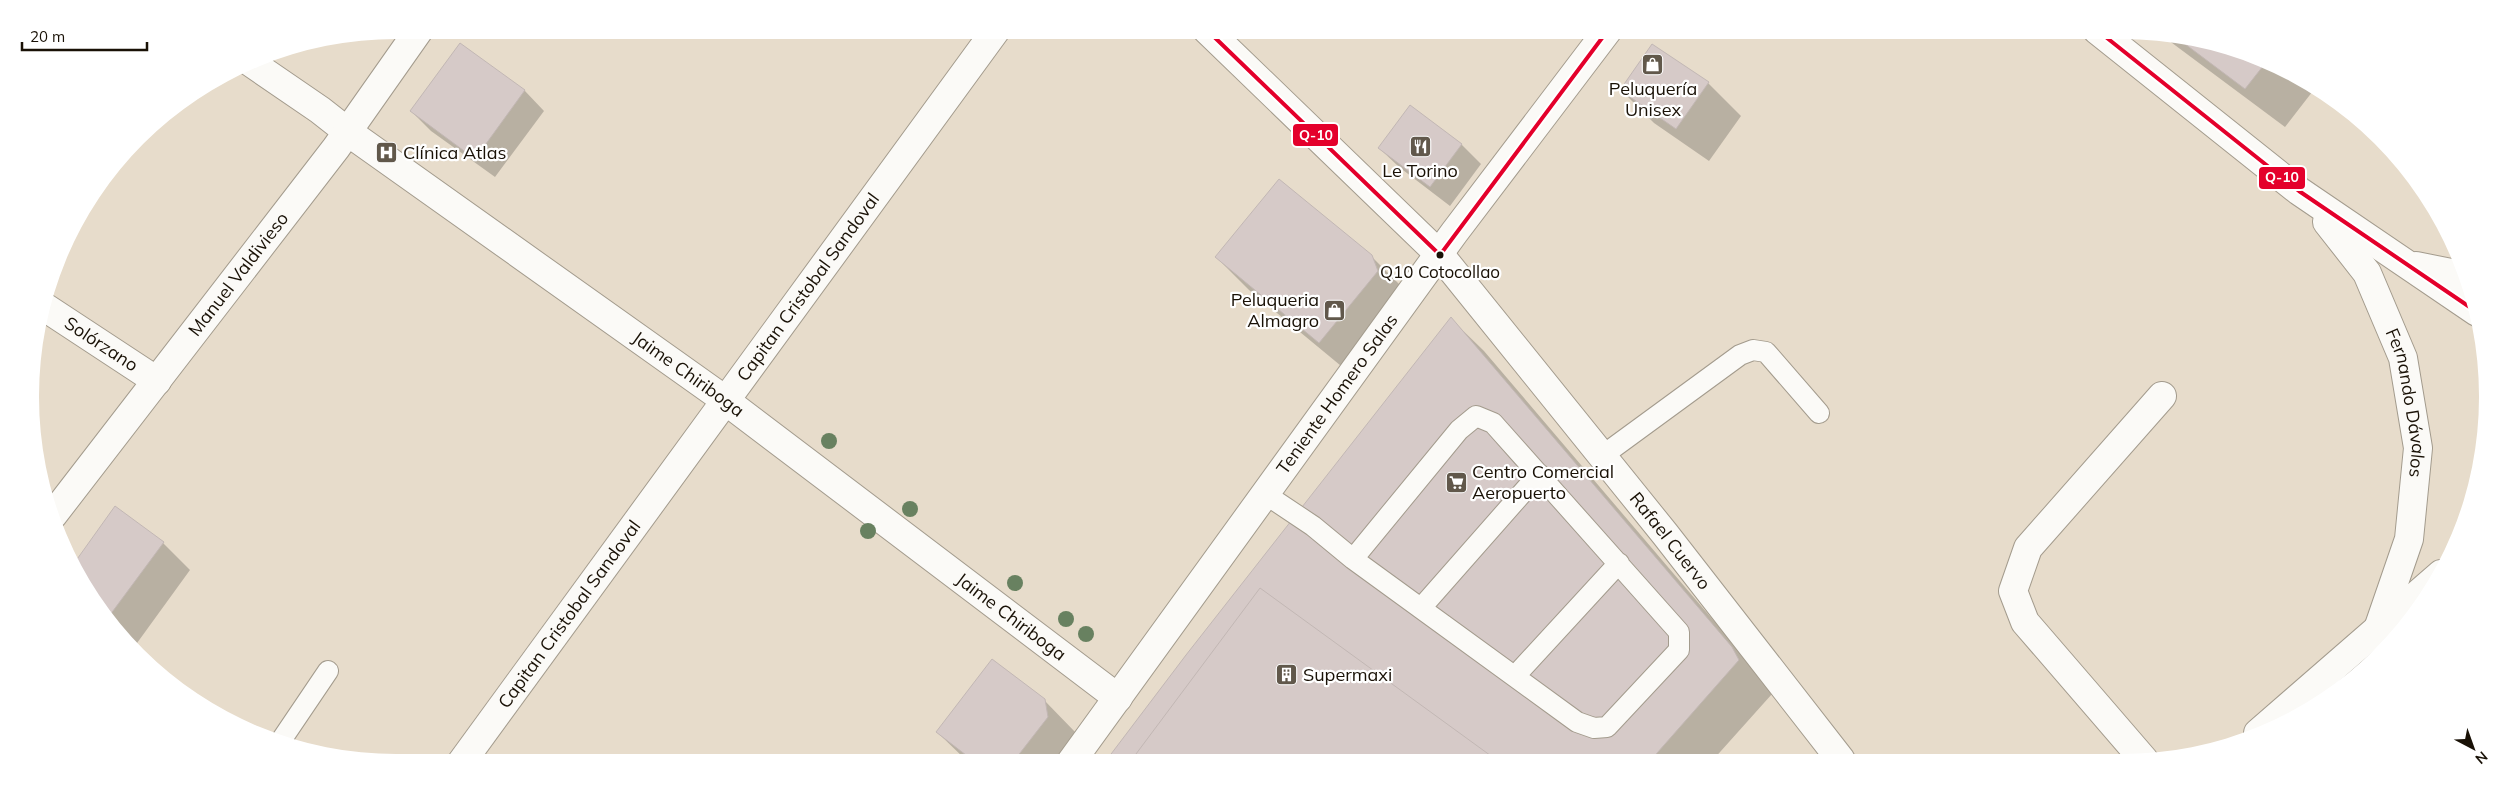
<svg xmlns="http://www.w3.org/2000/svg" width="2518" height="793" font-family="Mulish,sans-serif">
<style>
.shadow{fill:#0003}
.building{fill:#d6cac8;stroke:#c2b7b4}
.lines{fill:none;stroke-linecap:round;stroke-linejoin:round}
.service-casing{stroke:#a39b8d;stroke-width:22}
.minor-casing{stroke:#a39b8d;stroke-width:30}
.tertiary-casing{stroke:#a39b8d;stroke-width:30}
.service{stroke:#fbfaf7;stroke-width:20}
.minor{stroke:#fbfaf7;stroke-width:28}
.tertiary{stroke:#fbfaf7;stroke-width:28}
.bus-1-casing{stroke:#fff;stroke-width:8}
.bus-1{stroke:#e4002b;stroke-width:4}
.tree{fill:#688160}
.bus-dot{fill:#191106;stroke:#fff;stroke-width:2}
.labels{text-anchor:middle;stroke-width:4.5;stroke-linejoin:round;paint-order:stroke}
.bus-label{font-size:17px;fill:#191106;stroke:#fff}
.poi-label{font-size:18px;fill:#191106;stroke:#fff;text-anchor:start}
.street-label{font-size:18px;fill:#191106;stroke:#fff}
.line-badge{stroke:#fff;stroke-width:2}
.badge-label{font-size:14px;text-anchor:middle;font-weight:bold;fill:#fff}
</style>
<rect width="100%" height="100%" fill="#e7dccb"/>
<path class="shadow" d="M2160,34L2193,37L2262,58L2316,87L2285,127Z
M460,44L525,91L544,111L495,177L431,131L411,111Z
M1652,45L1708,83L1741,116L1709,161L1654,123L1621,90Z
M1411,107L1462,145L1481,164L1450,206L1399,167L1379,148Z
M1371,256L1404,289L1352,375L1249,290L1216,257Z
M1451,319L1484,351L1765,681L1772,694L1712,761L1107,762Z
M116,508L163,543L190,570L132,650L92,600L75,564Z
M1044,700L1077,734L1071,762H968L937,732Z"/>
<path class="building" d="M2173,35L2193,37L2267,61L2245,89Z
M460,43L525,90L475,159L410,111Z
M1652,44L1709,82L1676,129L1620,90Z
M1410,105L1462,144L1430,187L1378,148Z
M1279,179L1372,255L1378,271L1319,343L1215,257Z
M1451,317L1732,647L1739,660L1650,761L1105,762L1186,655Z
M115,506L164,542L107,619L92,600L75,562Z
M1260,588L1498,761L1130,762Z
M992,659L1045,699L1048,717L1013,762H975L936,732Z"/>
<g class="lines">
<defs>
<path id="service" d="M1602,456L1740,355L1753,350L1766,352L1819,413
M1265,494L1313,526L1353,559L1577,722L1594,728L1607,727L1679,650V632L1493,423L1476,416L1459,430L1353,559
M1421,608L1539,474
M1515,676L1619,563
M280,742L328,671"/>
<g id="minor">
<path d="M2097,30L2299,191L2477,312"/>
<path id="s1" d="M250,62L320,110L348,132L718,395L1118,698"/>
<path id="s2" d="M2327,222L2367,273L2403,358L2418,448L2409,539L2379,626"/>
<path d="M2416,266L2466,276"/>
<path id="s3" d="M46,308L157,381"/>
<path id="s4" d="M53,515L336,148L419,30"/>
<path d="M2258,733L2441,574"/>
<path d="M2144,760L2025,622L2013,591L2028,548L2162,396"/>
<path id="s5" d="M1071,762L1454,233L1608,30"/>
<path id="s6" d="M461,763L996,30"/>
</g>
<g id="tertiary">
<path id="s7" d="M1207,30L1440,255L1665,534L1841,760"/>
</g>
</defs>
<use href="#service" class="service-casing"/>
<use href="#minor" class="minor-casing"/>
<use href="#tertiary" class="tertiary-casing"/>
<use href="#service" class="service"/>
<use href="#minor" class="minor"/>
<use href="#tertiary" class="tertiary"/>
<defs>
<path id="bus-1" d="M1207,30L1440,255L1608,30
M2097,30L2299,191L2477,312"/>
</defs>
<use href="#bus-1" class="bus-1-casing"/>
<use href="#bus-1" class="bus-1"/>
</g>
<g class="tree">
<circle cx="829" cy="441" r="8"/>
<circle cx="910" cy="509" r="8"/>
<circle cx="868" cy="531" r="8"/>
<circle cx="1015" cy="583" r="8"/>
<circle cx="1066" cy="619" r="8"/>
<circle cx="1086" cy="634" r="8"/>
</g>
<defs>
<symbol id="shop-square" viewBox="-11 -11 22 22"><rect x="-9" y="-9" width="18" height="18" rx="4" fill="#61584b" stroke="#fff"/><path d="M-5-2.5h2.3a2.7 3.5 0 0 1 5.4 0H5L5.5 6h-11ZM-1.5-2.5h3a1.5 2.3 0 0 0-3 0Z" fill="#fff"/></symbol>
<symbol id="restaurant-square" viewBox="-11 -11 22 22"><rect x="-9" y="-9" width="18" height="18" rx="4" fill="#61584b" stroke="#fff"/><path d="M-5-6h1v4h1v-4h1v4h1v-4h1v5L-1.5 .5V6h-2V.5L-5-1ZM5-6V6H3V1.5H1.5Q1.5-4 5-6Z" fill="#fff"/></symbol>
<symbol id="hospital-square" viewBox="-11 -11 22 22"><rect x="-9" y="-9" width="18" height="18" rx="4" fill="#61584b" stroke="#fff"/><path d="M-5-5h3v3.5h4V-5h3V5h-3V1.5h-4V5h-3Z" fill="#fff"/></symbol>
<symbol id="supermarket-square" viewBox="-11 -11 22 22"><rect x="-9" y="-9" width="18" height="18" rx="4" fill="#61584b" stroke="#fff"/><path d="M-6-5.5h2.5l.6 2H6L4.5 2H-2.5L-4.4-4H-6ZM-1.5 3.2a1.3 1.3 0 1 0 .1 0ZM3 3.2a1.3 1.3 0 1 0 .1 0Z" fill="#fff"/></symbol>
<symbol id="building-square" viewBox="-11 -11 22 22"><rect x="-9" y="-9" width="18" height="18" rx="4" fill="#61584b" stroke="#fff"/><path d="M-4-6H4V6H1V3H-1V6H-4ZM-2.5-4.3h1.7v1.8h-1.7ZM.8-4.3h1.7v1.8H.8ZM-2.5-1h1.7V.8h-1.7ZM.8-1h1.7V.8H.8Z" fill="#fff"/></symbol>
</defs>
<g fill-rule="evenodd">
<use href="#shop-square" x="1640" y="52" width="25" height="25"/>
<use href="#restaurant-square" x="1408" y="134" width="25" height="25"/>
<use href="#hospital-square" x="374" y="140" width="25" height="25"/>
<use href="#shop-square" x="1322" y="298" width="25" height="25"/>
<use href="#supermarket-square" x="1444" y="470" width="25" height="25"/>
<use href="#building-square" x="1274" y="662" width="25" height="25"/>
</g>
<circle class="bus-dot" cx="1440" cy="255" r="4.5"/>
<g class="labels">
<g class="bus-label">
<text x="1440" y="278">Q10 Cotocollao</text>
</g>
<g class="poi-label">
<text x="1653" y="95" text-anchor="middle">Peluquería<tspan x="1653" dy="21">Unisex</tspan></text>
<text x="403" y="159">Clínica Atlas</text>
<text x="1420" y="177" text-anchor="middle">Le Torino</text>
<text x="1319" y="306" text-anchor="end">Peluqueria<tspan x="1319" dy="21">Almagro</tspan></text>
<text x="1472" y="478">Centro Comercial<tspan x="1472" dy="21">Aeropuerto</tspan></text>
<text x="1303" y="681">Supermaxi</text>
</g>
<g class="street-label">
<text dy="6" stroke="none"><textPath href="#s4" startOffset="304">Manuel Valdivieso</textPath></text>
<text dy="6" stroke="none"><textPath href="#s6" startOffset="589">Capitan Cristobal Sandoval</textPath></text>
<text dy="6" stroke="none"><textPath href="#s3" startOffset="66">Solórzano</textPath></text>
<text dy="6" stroke="none"><textPath href="#s1" startOffset="538">Jaime Chiriboga</textPath></text>
<text dy="6" stroke="none"><textPath href="#s5" startOffset="454">Teniente Homero Salas</textPath></text>
<text dy="6" stroke="none"><textPath href="#s2" startOffset="202">Fernando Dávalos</textPath></text>
<text dy="6" stroke="none"><textPath href="#s7" startOffset="691">Rafael Cuervo</textPath></text>
<text dy="6" stroke="none"><textPath href="#s6" startOffset="184">Capitan Cristobal Sandoval</textPath></text>
<text dy="6" stroke="none"><textPath href="#s1" startOffset="942">Jaime Chiriboga</textPath></text>
</g>
</g>
<path d="M0 0H2518V793H0ZM396 39H2122A357 357 0 0 1 2479 396V397A357 357 0 0 1 2122 754H396A357 357 0 0 1 39 397V396A357 357 0 0 1 396 39Z" fill="#fff" fill-rule="evenodd"/>
<g class="line-badge">
<rect x="1292" y="123" width="47" height="24" rx="5" fill="#e4002b"/>
<rect x="2258" y="166" width="48" height="24" rx="5" fill="#e4002b"/>
</g>
<g class="badge-label">
<text x="1316" y="140">Q-10</text>
<text x="2282" y="182">Q-10</text>
</g>
<g transform="translate(2473 748) rotate(139)" stroke="#ffffff" stroke-width="4" paint-order="stroke">
<path d="M0-4L9 19L0 12L-9 19Z" fill="#191106"/>
<text y="-8" font-size="14" font-weight="bold" text-anchor="middle" fill="#191106">N</text>
</g>
<path d="M22 42v8h125v-8" fill="none" stroke="#191106" stroke-width="2.5"/>
<text x="30" y="42" font-size="15" fill="#191106" stroke="#ffffff" stroke-width="4" paint-order="stroke">20 m</text>
</svg>
